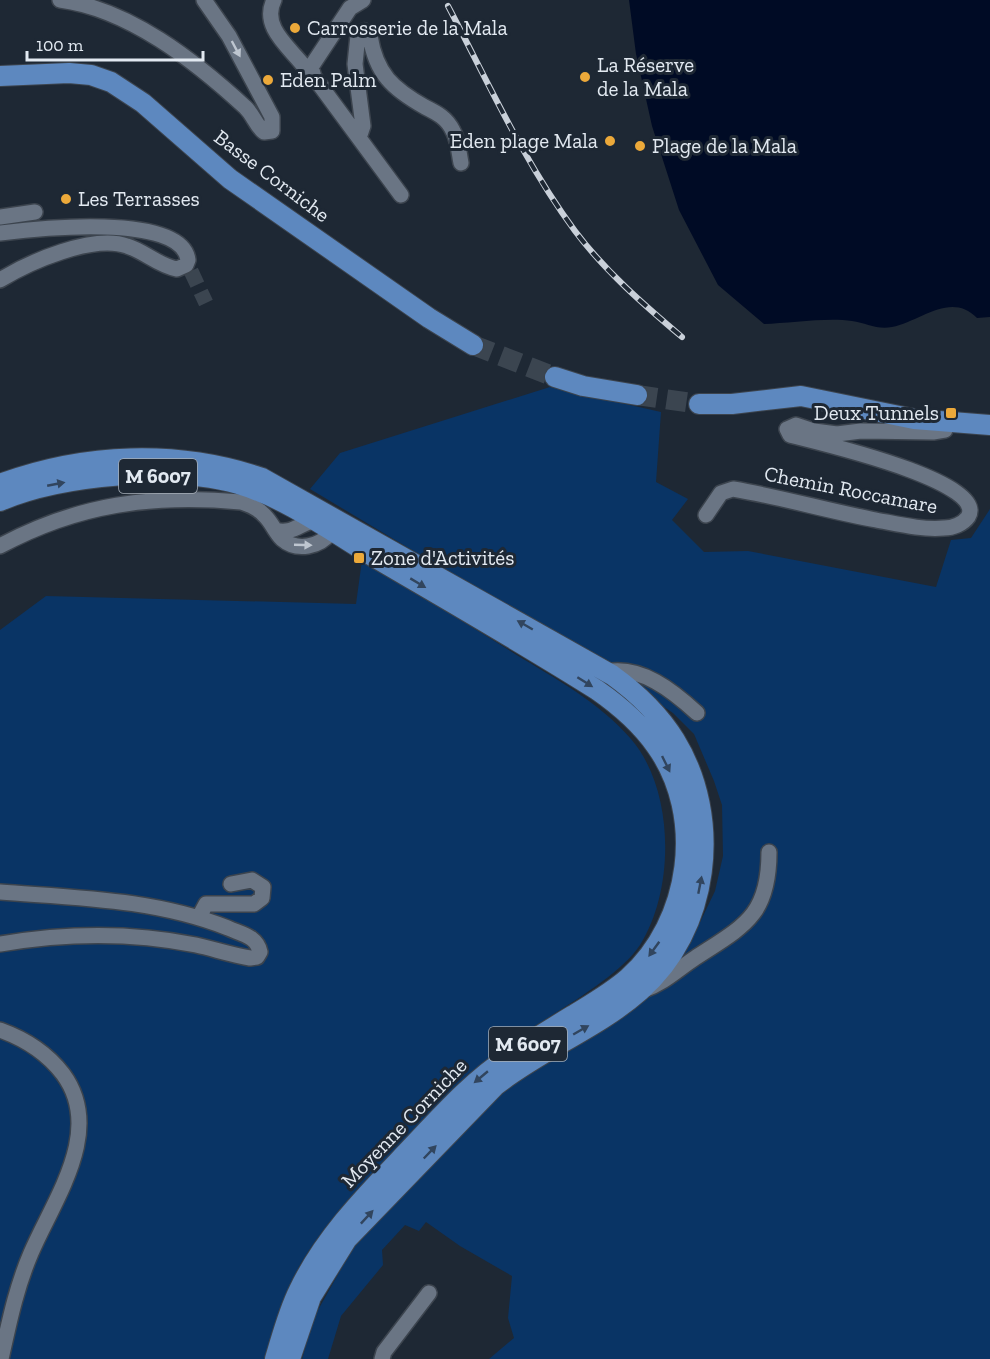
<svg xmlns="http://www.w3.org/2000/svg" width="990" height="1359" font-family="'Zilla Slab',serif">
<style>
.green{fill:#093465}
.water{fill:#000b25}
.lines{fill:none;stroke-linecap:round;stroke-linejoin:round}
.minor-tunnel{stroke:#3b4550;stroke-width:15;stroke-dasharray:15 8;stroke-linecap:butt}
.major-tunnel{stroke:#3b4550;stroke-width:20;stroke-dasharray:20 10;stroke-linecap:butt}
.minor-casing{stroke:#3c444e;stroke-width:18}
.major-casing{stroke:#3c444e;stroke-width:22}
.minor{stroke:#6a7584;stroke-width:15}
.major{stroke:#5d88bf;stroke-width:20}
.rail-casing{stroke:#c9d0d9;stroke-width:6}
.rail{stroke:#1e2834;stroke-width:4;stroke-dasharray:11;stroke-linecap:butt}
.oneway{fill:#bec6d0}
.oneway2{fill:#31455e}
.poi-dot{fill:#eca93a;stroke:#1e2834;stroke-width:2}
.labels{text-anchor:middle;stroke-width:6;stroke-linejoin:round;paint-order:stroke}
.shield{fill:#1e2834;stroke:#a7afb8;stroke-width:1.5}
.shield-label{font-size:20px;font-weight:bold;fill:#e2e9f1}
.poi-label{font-size:21px;fill:#e2e9f1;stroke:#1e2834;text-anchor:start}
.street-label{font-size:21px;fill:#e2e9f1;stroke:#1e2834}
</style>
<rect width="100%" height="100%" fill="#1e2834"/>
<path class="green" d="M550,387L661,412L656,482L688,499L672,520L704,552L748,551L936,587L951,540L971,538L990,509V1359H489L514,1338L508,1318L512,1276L460,1246L426,1222L419,1231L405,1225L382,1250L383,1265L341,1316L328,1359H302L314,1317L354,1246L376,1217L505,1090L656,988L692,939L715,891L723,856L722,805L714,781L694,734L673,713L594,659L310,489L340,453Z
M362,560C413,591 464,622 515,654C556,679 599,702 631,739C675,790 675,890 640,945C618,979 546,1017 511,1042C471,1071 438,1106 404,1141C366,1180 328,1218 300,1265C284,1293 274,1327 265,1359H0V630L46,596L356,604Z"/>
<path class="water" d="M629,0H990V317L977,318C951,291 921,321 892,327C877,330 866,323 852,321C829,317 789,323 764,324L718,285L679,210L652,126L636,54Z"/>
<g class="lines">
<path class="minor-tunnel" d="M191,271L206,303"/>
<path class="major-tunnel" d="M473,345L555,377
M637,395L699,404"/>
<defs>
<path id="minor" d="M60,0C129,9 195,61 245,107C253,114 256,126 264,132L272,131V117L229,36L204,0
M274,0C261,26 288,46 303,65L311,67L350,8L363,0
M311,67L314,77L401,195
M359,138L363,126L355,64L358,35L364,31L370,36C376,74 393,89 425,107C437,113 447,118 453,131C458,139 459,153 461,163
M0,217L35,212
M0,233C33,229 182,212 188,260L186,265L177,269C159,266 144,251 127,246C93,234 29,262 0,280
M706,515L721,493L733,489C781,497 828,511 876,520C898,524 922,530 944,528C953,528 963,524 968,517C990,481 812,441 790,435L787,429L796,425L814,431L837,434L861,431L933,432L945,430L948,421
M275,530C294,536 303,519 321,520
M0,546C78,504 153,494 241,502C250,505 258,508 265,516C272,523 275,532 282,539C297,552 320,547 331,532L325,521
M606,672C641,665 673,691 697,713
M0,892C78,898 155,899 228,928C241,934 257,936 260,952L257,957L250,958C232,955 214,949 196,945C131,932 65,933 0,944
M199,917L206,904H254L262,898L263,887L252,880L231,884
M644,990C664,983 677,970 695,958C744,926 769,916 769,852
M0,1030C25,1039 47,1053 63,1074C105,1131 54,1199 31,1253C16,1288 9,1323 1,1359
M382,1359L384,1352L429,1293"/>
<path id="major" d="M0,76L69,73L91,75L111,82L143,103L230,179L429,318L473,345
M555,377L583,386L637,395
M699,404H732L801,396L914,419L990,425
M0,484C84,453 177,449 262,478L612,675C637,693 659,714 675,740C723,818 710,930 640,991C597,1029 540,1050 495,1086L347,1239L311,1297L290,1359
M0,501C62,475 173,465 238,484C286,498 331,531 374,557C449,601 524,644 597,690C620,706 640,723 656,746C706,816 691,922 628,978C612,992 593,1003 575,1014C537,1037 497,1061 464,1093C444,1112 424,1134 404,1155C364,1197 324,1238 299,1290C288,1312 282,1336 275,1359"/>
</defs>
<use href="#minor" class="minor-casing"/>
<use href="#major" class="major-casing"/>
<use href="#minor" class="minor"/>
<use href="#major" class="major"/>
<defs>
<path id="rail" d="M448,6C488,82 524,162 575,231C605,271 644,305 682,337"/>
</defs>
<use href="#rail" class="rail-casing"/>
<use href="#rail" class="rail"/>
</g>
<defs><path id="oneway-solid" d="M-6-.8H1V-3.2L6.5 0L1 3.2V.8H-6Z" transform="scale(1.5)"/></defs>
<g class="oneway">
<use href="#oneway-solid" transform="translate(236 49) rotate(62)"/>
<use href="#oneway-solid" transform="translate(303 545) rotate(2)"/>
</g>
<g class="oneway2">
<use href="#oneway-solid" transform="translate(56 484) rotate(-11)"/>
<use href="#oneway-solid" transform="translate(418 583) rotate(31)"/>
<use href="#oneway-solid" transform="translate(525 625) rotate(-150)"/>
<use href="#oneway-solid" transform="translate(585 682) rotate(32)"/>
<use href="#oneway-solid" transform="translate(666 764) rotate(64)"/>
<use href="#oneway-solid" transform="translate(700 885) rotate(-79)"/>
<use href="#oneway-solid" transform="translate(654 949) rotate(126)"/>
<use href="#oneway-solid" transform="translate(581 1030) rotate(-30)"/>
<use href="#oneway-solid" transform="translate(481 1077) rotate(140)"/>
<use href="#oneway-solid" transform="translate(430 1152) rotate(-46)"/>
<use href="#oneway-solid" transform="translate(367 1217) rotate(-47)"/>
</g>
<g class="poi-dot">
<circle cx="295" cy="28" r="6"/>
<circle cx="585" cy="77" r="6"/>
<circle cx="268" cy="80" r="6"/>
<circle cx="610" cy="141" r="6"/>
<circle cx="640" cy="146" r="6"/>
<circle cx="66" cy="199" r="6"/>
<rect x="945" y="407" width="12" height="12" rx="3"/>
<rect x="353" y="552" width="12" height="12" rx="3"/>
</g>
<g class="labels">
<g class="shield">
<rect x="119" y="459" width="78" height="34" rx="4.5"/>
<rect x="489" y="1027" width="78" height="34" rx="4.5"/>
</g>
<g class="shield-label">
<text x="158" y="483">M 6007</text>
<text x="528" y="1051">M 6007</text>
</g>
<g class="poi-label">
<text x="307" y="35">Carrosserie de la Mala</text>
<text x="597" y="72">La Réserve<tspan x="597" dy="24">de la Mala</tspan></text>
<text x="280" y="87">Eden Palm</text>
<text x="598" y="148" text-anchor="end">Eden plage Mala</text>
<text x="652" y="153">Plage de la Mala</text>
<text x="78" y="206">Les Terrasses</text>
<text x="939" y="420" text-anchor="end">Deux Tunnels</text>
<text x="371" y="565">Zone d'Activités</text>
</g>
<g class="street-label">
<text transform="translate(272 176) rotate(37)" y="7">Basse Corniche</text>
<text transform="translate(851 490) rotate(11)" y="7">Chemin Roccamare</text>
<text transform="translate(404 1123) rotate(-46)" y="7">Moyenne Corniche</text>
</g>
</g>
<path d="M27 51v9h176v-9" fill="none" stroke="#e2e9f1" stroke-width="3"/>
<text x="36" y="51" font-size="18" fill="#e2e9f1" stroke="#1e2834" stroke-width="4.5" paint-order="stroke">100 m</text>
</svg>
